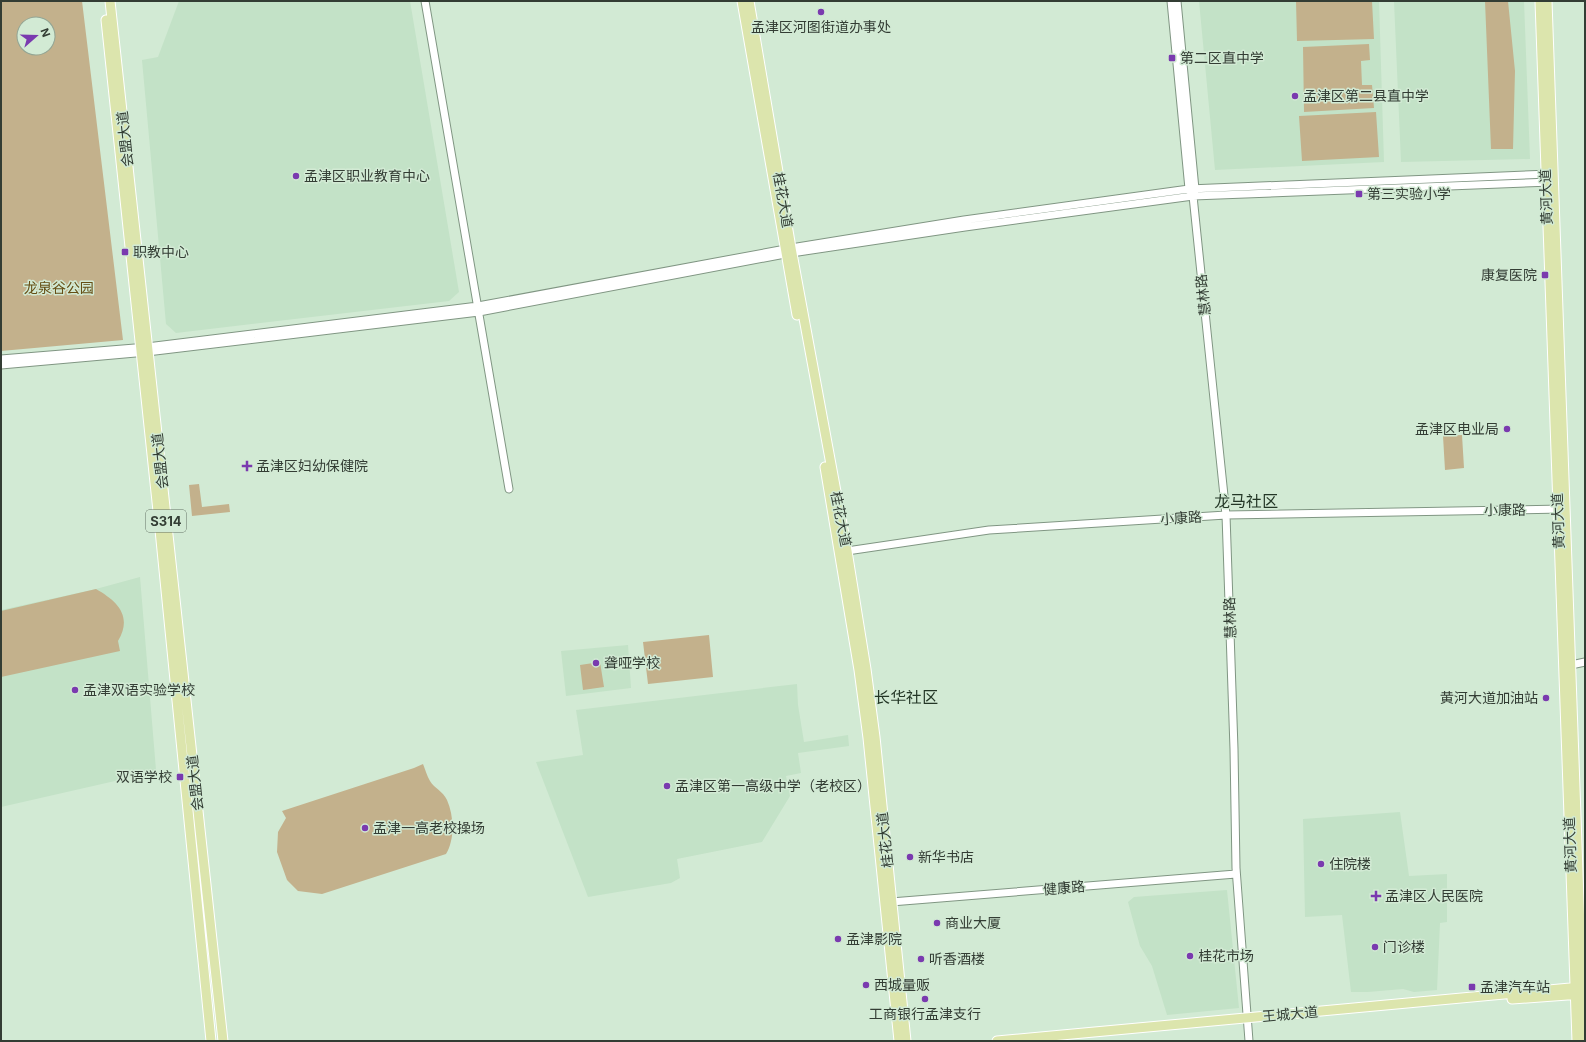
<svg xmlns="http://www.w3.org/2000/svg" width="1586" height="1042" font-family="Inter,'Noto Sans SC',sans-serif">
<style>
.built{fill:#c3e2c7}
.green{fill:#c3b18c;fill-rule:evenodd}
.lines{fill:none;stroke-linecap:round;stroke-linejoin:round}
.minor-casing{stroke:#809683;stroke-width:9}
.major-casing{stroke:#fff;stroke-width:11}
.minor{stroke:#fff;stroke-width:7}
.major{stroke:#dce5ad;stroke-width:9}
.poi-dot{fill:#7a3aaf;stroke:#d2ead4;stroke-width:1.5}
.labels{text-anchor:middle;stroke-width:3;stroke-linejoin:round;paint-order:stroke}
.shield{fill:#d2ead4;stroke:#637164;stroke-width:1}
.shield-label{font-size:13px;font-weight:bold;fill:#333d34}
.poi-label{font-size:14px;fill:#333d34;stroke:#d2ead4;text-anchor:start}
.street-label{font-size:14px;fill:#333d34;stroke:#d2ead4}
.park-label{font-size:14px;fill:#654e14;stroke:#d2ead4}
.quarter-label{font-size:16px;fill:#233626;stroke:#d2ead4}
</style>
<rect width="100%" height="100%" fill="#d2ead4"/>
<path class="built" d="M179,1H410L459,292L449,301L176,333L166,324L142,60L158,57Z
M1199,1H1379L1384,162L1215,170Z
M1394,1H1524L1530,159L1401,162Z
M140,577L156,770L115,781L1,807V610L96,589Z
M628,645L631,688L566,696L561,651Z
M797,684L798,705L804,742L848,735L849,746L798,753L801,773L786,776L790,796L762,842L677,859L680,878L671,883L588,897L536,762L583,755L576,710Z
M1400,812L1409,876L1447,874V922L1440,923L1437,990L1414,992L1403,989L1368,992H1351L1342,915L1305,917L1303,819Z
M1227,890L1239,1008L1167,1015L1152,966L1140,946L1128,902L1134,897Z"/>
<path class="green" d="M1,1H82L123,340L1,351ZM24,24H48V48H24Z
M1296,1H1372L1374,39L1297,41Z
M1485,1H1508L1515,71L1513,149H1491Z
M1369,44L1370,60L1361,61L1362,85H1372L1374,108L1304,112L1303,47Z
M1376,112L1379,157L1302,161L1299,116Z
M1462,435L1464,468L1445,470L1443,436Z
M199,484L202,507L229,504L230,512L192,516L189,485Z
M96,589C117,601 133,616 118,641L120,651L1,677V611Z
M709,635L713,677L648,684L643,642Z
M600,662L604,687L583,690L580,665Z
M423,764C425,769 427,776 430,781C434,788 443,791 447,800C454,816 455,839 446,854L322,894L298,891L287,880L277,852L278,832L286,818L282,811L414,768Z"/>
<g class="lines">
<defs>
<path id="minor" d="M425,1L509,489
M1171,1L1189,189L1191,193
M1177,1L1195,189L1193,196L1226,515L1234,749L1236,868L1249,1041
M1,359L147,347L478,306L791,248L964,220L1189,189L1550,174
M1,365L147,352L479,312L785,254L965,227L1193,196L1551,182
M847,551L989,530L1226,515L1563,509
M1571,665L1585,662
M891,902L1236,874"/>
<path id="major" d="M110,1L223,1041
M742,1L797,315
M749,1L791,248L847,551L866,669L875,737L906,1041
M1540,1L1577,1041
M1547,1L1584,1041
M106,20L160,530L211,1041
M825,467L859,670L868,738L899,1041
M1512,999L1581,994
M997,1041L1581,987"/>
</defs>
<use href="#minor" class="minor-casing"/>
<use href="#major" class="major-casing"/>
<use href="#minor" class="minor"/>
<use href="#major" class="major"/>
</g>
<g class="poi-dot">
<circle cx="821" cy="12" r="4"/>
<rect x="1168" y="54" width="8" height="8" rx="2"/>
<circle cx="1295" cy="96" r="4"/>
<circle cx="296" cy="176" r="4"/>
<rect x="1355" y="190" width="8" height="8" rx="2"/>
<rect x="121" y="248" width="8" height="8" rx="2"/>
<rect x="1541" y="271" width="8" height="8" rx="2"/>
<circle cx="1507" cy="429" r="4"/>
<path d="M245 460h4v4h4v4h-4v4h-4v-4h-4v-4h4z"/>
<circle cx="596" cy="663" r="4"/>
<circle cx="75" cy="690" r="4"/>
<circle cx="1546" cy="698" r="4"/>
<rect x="176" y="773" width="8" height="8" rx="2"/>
<circle cx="667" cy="786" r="4"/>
<circle cx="365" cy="828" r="4"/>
<circle cx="910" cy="857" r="4"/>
<circle cx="1321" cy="864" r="4"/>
<path d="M1374 890h4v4h4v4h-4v4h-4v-4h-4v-4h4z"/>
<circle cx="937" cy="923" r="4"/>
<circle cx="838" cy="939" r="4"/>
<circle cx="1375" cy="947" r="4"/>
<circle cx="1190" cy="956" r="4"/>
<circle cx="921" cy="959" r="4"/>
<circle cx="866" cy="985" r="4"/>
<rect x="1468" y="983" width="8" height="8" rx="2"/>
<circle cx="925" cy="999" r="4"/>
</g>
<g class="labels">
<rect class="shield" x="146" y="510" width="40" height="22" rx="3"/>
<g class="shield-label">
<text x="166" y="526">S314</text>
</g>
<g class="poi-label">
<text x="821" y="32" text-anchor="middle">孟津区河图街道办事处</text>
<text x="1180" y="63">第二区直中学</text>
<text x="1303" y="101">孟津区第二县直中学</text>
<text x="304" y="181">孟津区职业教育中心</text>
<text x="1367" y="199">第三实验小学</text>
<text x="133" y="257">职教中心</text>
<text x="1537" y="280" text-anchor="end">康复医院</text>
<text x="1499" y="434" text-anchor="end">孟津区电业局</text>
<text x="256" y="471">孟津区妇幼保健院</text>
<text x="604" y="668">聋哑学校</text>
<text x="83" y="695">孟津双语实验学校</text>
<text x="1538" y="703" text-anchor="end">黄河大道加油站</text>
<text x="172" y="782" text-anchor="end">双语学校</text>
<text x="675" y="791">孟津区第一高级中学（老校区）</text>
<text x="373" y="833">孟津一高老校操场</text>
<text x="918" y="862">新华书店</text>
<text x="1329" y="869">住院楼</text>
<text x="1385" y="901">孟津区人民医院</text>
<text x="945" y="928">商业大厦</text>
<text x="846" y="944">孟津影院</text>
<text x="1383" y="952">门诊楼</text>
<text x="1198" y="961">桂花市场</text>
<text x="929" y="964">听香酒楼</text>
<text x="874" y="990">西城量贩</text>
<text x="1480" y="992">孟津汽车站</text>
<text x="925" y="1019" text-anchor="middle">工商银行孟津支行</text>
</g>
<g class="street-label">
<text transform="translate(125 139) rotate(-96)" y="5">会盟大道</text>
<text transform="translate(1546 197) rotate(-92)" y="5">黄河大道</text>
<text transform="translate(783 200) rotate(80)" y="5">桂花大道</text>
<text transform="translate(1203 295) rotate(-96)" y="5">慧林路</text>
<text transform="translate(160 461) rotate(-96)" y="5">会盟大道</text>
<text transform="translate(1505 510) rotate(-1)" y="5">小康路</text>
<text transform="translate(1181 518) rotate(-4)" y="5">小康路</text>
<text transform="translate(841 519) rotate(79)" y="5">桂花大道</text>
<text transform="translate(1558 521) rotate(-92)" y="5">黄河大道</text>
<text transform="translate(1230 618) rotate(-92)" y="5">慧林路</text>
<text transform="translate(195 783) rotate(-96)" y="5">会盟大道</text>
<text transform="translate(885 840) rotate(-96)" y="5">桂花大道</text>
<text transform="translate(1570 845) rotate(-92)" y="5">黄河大道</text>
<text transform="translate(1064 888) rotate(-5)" y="5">健康路</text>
<text transform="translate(1290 1014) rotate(-5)" y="5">王城大道</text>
</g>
<g class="park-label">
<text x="59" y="293">龙泉谷公园</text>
</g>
<g class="quarter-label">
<text x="1246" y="507">龙马社区</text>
<text x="906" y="703">长华社区</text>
</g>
</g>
<rect width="1586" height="1042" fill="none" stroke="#333d34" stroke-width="4"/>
<g transform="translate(36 36) rotate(70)"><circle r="19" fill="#d2ead4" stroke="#92a594"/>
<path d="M0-3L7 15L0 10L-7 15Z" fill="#7a3aaf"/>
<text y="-6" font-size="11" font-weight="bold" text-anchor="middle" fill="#333d34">N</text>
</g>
</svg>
